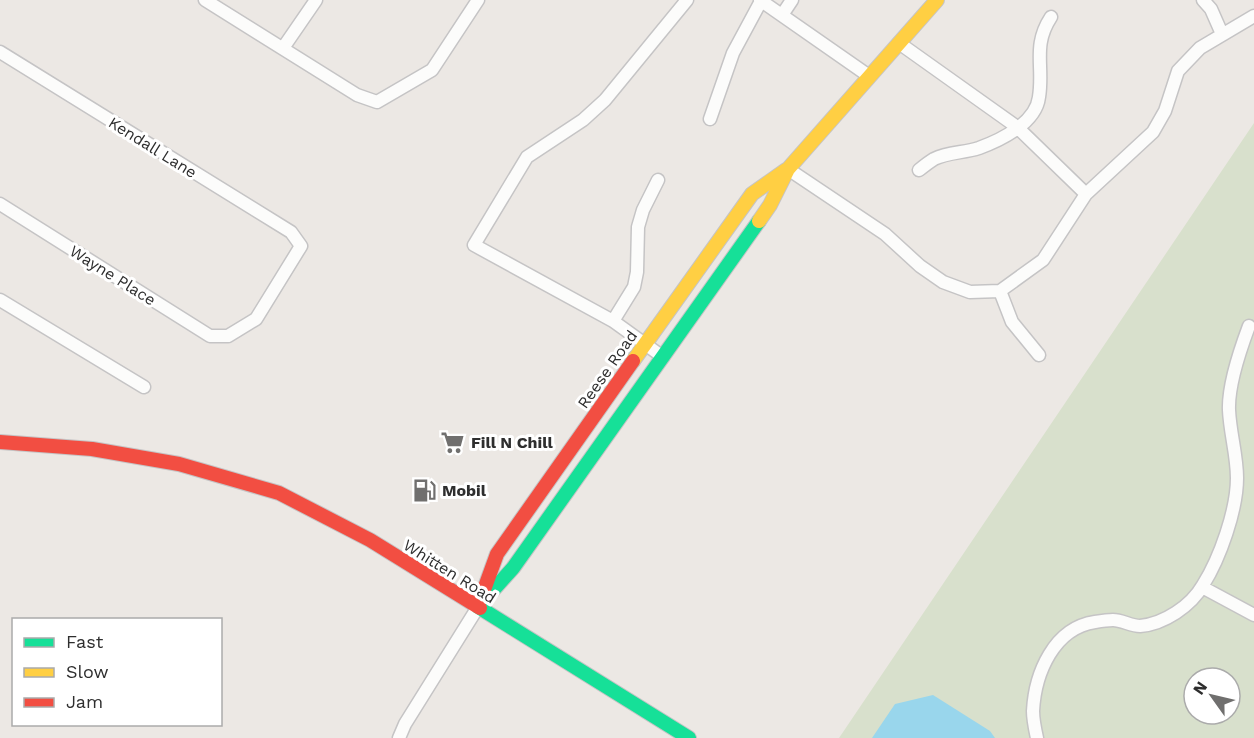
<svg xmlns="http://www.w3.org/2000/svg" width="1254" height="738" font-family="'Work Sans',sans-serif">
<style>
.cemetery{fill:#d8e0cc;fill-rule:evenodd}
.water{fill:#99d6ec}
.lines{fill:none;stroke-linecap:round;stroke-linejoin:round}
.street-casing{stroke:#c5c4c5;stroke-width:15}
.fast-casing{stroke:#c5c4c5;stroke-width:16}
.slow-casing{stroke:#c5c4c5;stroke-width:16}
.jam-casing{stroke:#c5c4c5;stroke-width:16}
.street{stroke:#fcfcfb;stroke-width:12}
.fast{stroke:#16e098;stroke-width:14}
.slow{stroke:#ffcf43;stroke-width:14}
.jam{stroke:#f24e42;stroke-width:14}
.labels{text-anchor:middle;stroke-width:6;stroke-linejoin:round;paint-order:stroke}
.street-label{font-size:16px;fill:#2e2e2e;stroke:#fff}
.poi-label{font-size:16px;font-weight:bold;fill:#2e2e2e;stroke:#fff;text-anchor:start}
</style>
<rect width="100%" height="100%" fill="#ece8e4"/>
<path class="cemetery" d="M1254,123V738H839ZM1194,678H1230V714H1194Z"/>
<path class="water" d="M933,695L990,731L995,738H872L895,704Z"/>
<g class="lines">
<defs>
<path id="street" d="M205,0L357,95L377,102L432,70L478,0
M760,0L869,76
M1203,0L1211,9L1222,34
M782,15L792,0
M899,43L1017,127L1086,194
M283,48L316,0
M0,52L291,232L301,246L256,319L228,336H210L0,204
M710,119L733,53L761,1
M788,169L885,234L920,266L943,282L970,292L1000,291
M919,170C924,166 929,162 934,159C948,152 964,153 979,148C1001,140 1036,123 1039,97C1044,66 1032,46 1051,17
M1000,291L1043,260L1086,194L1153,132L1165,111L1178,71L1200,48L1254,16
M1000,291L1012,322L1039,355
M0,300L144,387
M613,321L634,287L637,272L638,227L643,210L658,180
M663,357L613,321L474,245L527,157L583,120L605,100L687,0
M1202,587L1254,615
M399,738L405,724L478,607
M1037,738C1035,729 1033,720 1033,711C1035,673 1054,628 1095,622C1101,621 1108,620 1113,620C1122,620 1131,626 1140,626C1164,624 1191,606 1203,585C1220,558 1237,510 1237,478C1237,455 1230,433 1229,410C1228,385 1240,350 1249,326"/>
<path id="fast" d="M478,607L513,568L759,221
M480,608L689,738"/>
<path id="slow" d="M759,221L770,205L788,169L937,0
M633,361L752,194L786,170"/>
<path id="jam" d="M0,442L92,449L179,464L279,493L370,540L480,608
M481,598L497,554L633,361"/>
</defs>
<use href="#street" class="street-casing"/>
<use href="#fast" class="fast-casing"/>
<use href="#slow" class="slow-casing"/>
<use href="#jam" class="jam-casing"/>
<use href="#street" class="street"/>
<use href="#fast" class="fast"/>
<use href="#slow" class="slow"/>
<use href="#jam" class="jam"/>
</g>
<defs>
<symbol id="supermarket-bare" viewBox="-9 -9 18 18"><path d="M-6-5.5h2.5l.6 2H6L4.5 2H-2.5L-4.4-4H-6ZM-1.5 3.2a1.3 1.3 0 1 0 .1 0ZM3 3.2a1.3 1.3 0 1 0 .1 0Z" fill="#706f6e" stroke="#fff" stroke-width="2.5" paint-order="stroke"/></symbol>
<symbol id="fuel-bare" viewBox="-9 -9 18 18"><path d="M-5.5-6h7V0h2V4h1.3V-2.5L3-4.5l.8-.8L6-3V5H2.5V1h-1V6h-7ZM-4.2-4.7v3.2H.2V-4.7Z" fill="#706f6e" stroke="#fff" stroke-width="2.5" paint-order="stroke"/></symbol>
</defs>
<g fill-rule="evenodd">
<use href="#supermarket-bare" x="436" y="426" width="33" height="33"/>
<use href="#fuel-bare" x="408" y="474" width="33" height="33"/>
</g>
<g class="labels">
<g class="street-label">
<text transform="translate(153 147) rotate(32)" y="6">Kendall Lane</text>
<text transform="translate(113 275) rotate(32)" y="6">Wayne Place</text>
<text transform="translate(607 369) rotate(-55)" y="6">Reese Road</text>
<text transform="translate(450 571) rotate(32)" y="6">Whitten Road</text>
</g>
<g class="poi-label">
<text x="471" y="448">Fill N Chill</text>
<text x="442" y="496">Mobil</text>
</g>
</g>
<rect x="12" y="618" width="210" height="108" fill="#ffffff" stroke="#ababab" stroke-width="1.5"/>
<rect x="24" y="638" width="30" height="9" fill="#16e098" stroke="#ababab" stroke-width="1.5"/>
<text x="66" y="648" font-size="18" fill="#2e2e2e">Fast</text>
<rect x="24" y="668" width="30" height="9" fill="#ffcf43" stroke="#ababab" stroke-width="1.5"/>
<text x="66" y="678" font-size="18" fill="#2e2e2e">Slow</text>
<rect x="24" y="698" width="30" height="9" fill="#f24e42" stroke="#ababab" stroke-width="1.5"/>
<text x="66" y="708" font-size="18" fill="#2e2e2e">Jam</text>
<g transform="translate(1212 696) rotate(304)"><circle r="28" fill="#ffffff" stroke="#ababab" stroke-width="1.5"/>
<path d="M0-4.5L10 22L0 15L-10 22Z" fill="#706f6e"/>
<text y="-9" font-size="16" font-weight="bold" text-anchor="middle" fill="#2e2e2e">N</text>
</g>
</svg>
